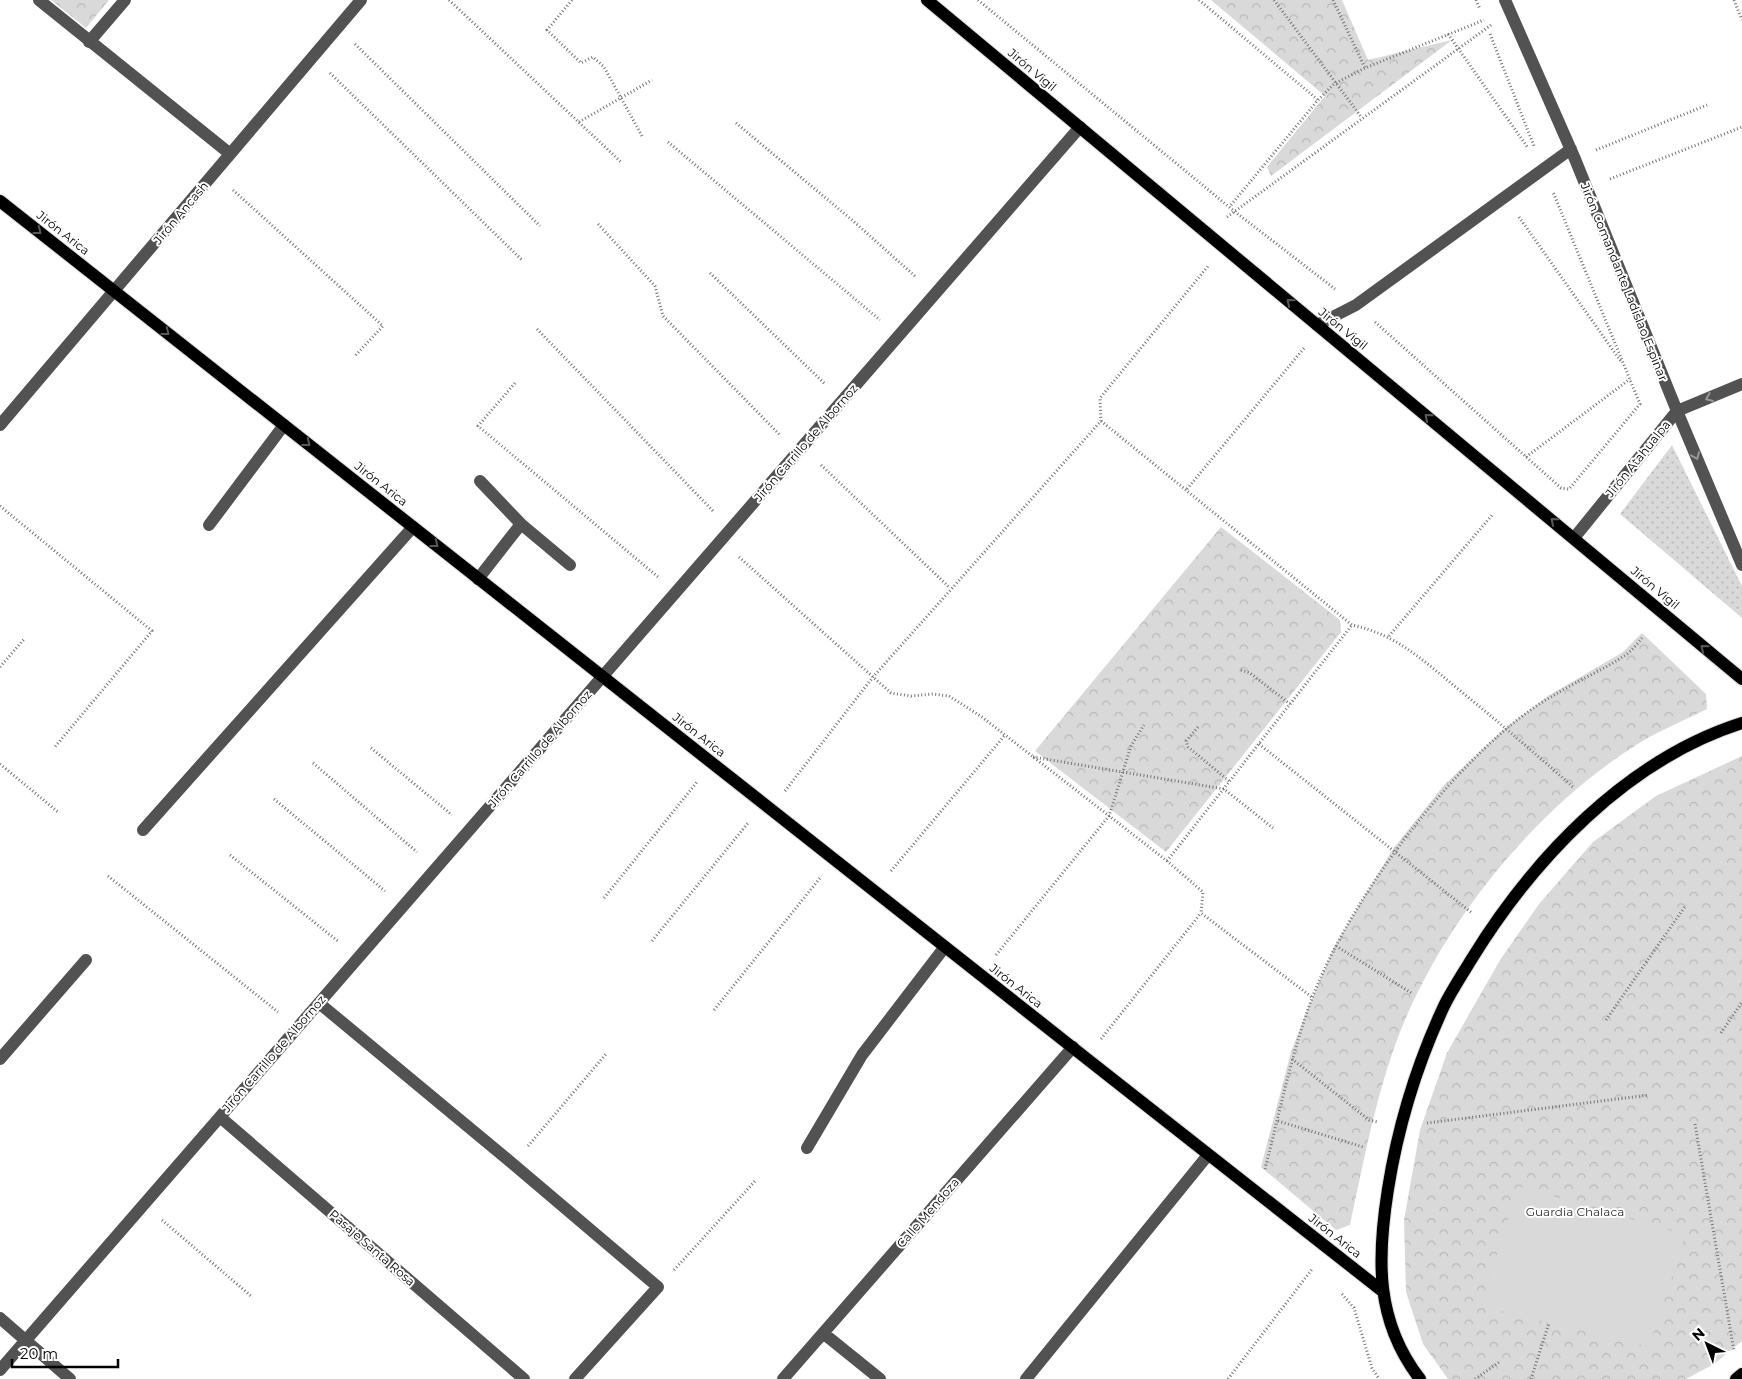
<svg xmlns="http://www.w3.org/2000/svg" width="1742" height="1379" font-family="Montserrat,sans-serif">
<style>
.grass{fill:url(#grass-dots)}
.park{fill:url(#park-crowns)}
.pitch{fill:#d9d9d9}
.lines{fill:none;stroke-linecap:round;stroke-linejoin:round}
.major-casing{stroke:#dbdbdb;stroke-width:14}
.path{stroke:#747474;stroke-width:3;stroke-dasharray:1 2.5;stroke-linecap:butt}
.minor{stroke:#525252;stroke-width:12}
.major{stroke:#000;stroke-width:12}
.oneway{stroke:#595959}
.oneway2{stroke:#979797}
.labels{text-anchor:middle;stroke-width:4;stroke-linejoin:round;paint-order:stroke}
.street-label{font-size:12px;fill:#000;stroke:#fff}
.park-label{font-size:12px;fill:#303030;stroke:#fff}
</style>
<defs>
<pattern id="grass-dots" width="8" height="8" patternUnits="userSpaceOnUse" patternTransform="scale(1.25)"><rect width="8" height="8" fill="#d9d9d9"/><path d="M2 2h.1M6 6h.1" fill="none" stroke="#b8b8b8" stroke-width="1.8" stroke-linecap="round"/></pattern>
<pattern id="park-crowns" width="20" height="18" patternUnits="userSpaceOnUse" patternTransform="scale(1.25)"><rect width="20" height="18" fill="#d9d9d9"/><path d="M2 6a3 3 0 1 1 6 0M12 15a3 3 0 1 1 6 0" fill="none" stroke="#b8b8b8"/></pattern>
</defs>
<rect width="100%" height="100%" fill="#fff"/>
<path class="grass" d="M1672,445L1742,586V618L1620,514Z"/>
<path class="park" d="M51,0H109L86,28Z
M1211,0H1342L1368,60L1452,40L1271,176L1267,167L1325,96Z
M1221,527L1340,620L1341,632L1166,852L1035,751Z
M1642,633L1706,694L1707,709C1681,722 1653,733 1630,749C1532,813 1443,923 1400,1032C1376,1094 1364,1160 1350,1225L1336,1230L1261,1167L1291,1052L1308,1008L1334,947L1393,849L1444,785L1504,729L1548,696L1623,652Z
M1742,756V1341L1714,1364L1686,1379H1448L1423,1344L1406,1292L1404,1220L1420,1130L1447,1053L1500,960L1539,904L1593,842L1656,796Z"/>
<path class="pitch" d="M1518,1186L1685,1235L1649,1347L1481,1306Z"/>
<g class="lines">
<defs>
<path id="major" d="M927,0L1742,679
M0,201C460,565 920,928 1381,1290
M1420,1379C1375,1321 1377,1258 1388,1189C1398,1126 1417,1064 1444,1006C1452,990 1462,975 1471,960C1533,859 1626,760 1742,723
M1736,1379L1742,1374"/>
</defs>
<use href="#major" class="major-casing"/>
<path class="path" d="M449,0L621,162
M572,0L547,30L581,63L593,57L604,67L642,136
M978,0L1234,211L1335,289
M1199,0L1318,100
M1274,0L1362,118
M1333,0L1365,68
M1476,0L1480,9
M1734,0L1742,20
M1448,34L1528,148
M1490,34L1534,146
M355,44L540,226
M330,73L523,261
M579,122L652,80
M736,123L852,220L916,277
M668,142L880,320
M1596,150L1707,105
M1610,179L1742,127
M233,190L383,326L355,356
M1231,205L1318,100L1334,84L1365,68L1484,20
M1227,217L1491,25
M1519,217L1622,363
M598,224L655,286L663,316L780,435
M710,273L825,384
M1375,322L1561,488L1569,489L1640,404L1553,192
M537,329L714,512
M515,383L478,426L658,577
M1101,421L1352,625C1399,635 1427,664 1463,693C1501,724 1537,755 1573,787
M1526,457L1630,379
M821,465L950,588
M1187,489L1305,347
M0,506L152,631L54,748
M739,557L891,693L911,696L933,694L949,696L982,717L1167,861L1203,892L1201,913L1313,998
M1389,636L1493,514
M0,667L25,638
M1241,670L1250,673L1290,704
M1198,727L1186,741L1188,747L1229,781
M1259,744L1472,913
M371,748L452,815
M1033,757L1224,789L1273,828
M313,763L417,852
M0,764L58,812
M785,791L873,677L1101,421L1100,398L1209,265
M274,799L385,891
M230,855L339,942
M1167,861L1352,625
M891,871L1005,735
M108,876L278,1012
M604,898L697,782
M652,941L748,823
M1336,946L1413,994
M996,955L1109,816L1131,746L1144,725
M714,1010L820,878
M1606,1020L1686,905
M1721,1033L1742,1002
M1101,1039L1201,913
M1292,1059L1369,1120L1378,1122
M1278,1121L1363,1147
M1427,1123L1649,1095
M1695,1124L1734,1351
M528,1146L606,1054
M1265,1169C1279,1115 1290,1061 1308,1009C1342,913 1428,796 1505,730C1519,718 1535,706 1551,697C1575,682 1601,671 1624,656C1631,652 1637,644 1642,638
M162,1220L251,1296
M674,1270L756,1180
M1342,1294L1354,1308L1372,1368L1379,1379
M1228,1379L1313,1268
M1475,1379L1501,1361
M1531,1379L1549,1323"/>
<path class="minor" d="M39,0L229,153
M1505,0L1575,159L1677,411L1742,565
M89,42L125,0
M1317,325L1356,305L1571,149
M0,425L361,0
M480,481L521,524L570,565
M209,525L284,425
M1574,538L1677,411L1742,384
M478,579L521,524
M143,830L413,527
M319,1003L513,1164L658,1287L575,1379
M0,1059L86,960
M220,1117L524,1379
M807,1148L862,1055L944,948
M0,1318L70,1379
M823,1333L880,1379
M0,1370L1080,127
M783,1379L1073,1047
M1026,1379L1208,1155"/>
<use href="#major" class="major"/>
</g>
<defs><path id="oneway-chevron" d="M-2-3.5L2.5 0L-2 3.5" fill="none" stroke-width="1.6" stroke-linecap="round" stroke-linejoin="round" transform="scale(1.25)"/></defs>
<g class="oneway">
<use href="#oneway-chevron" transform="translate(38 231) rotate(38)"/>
<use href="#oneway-chevron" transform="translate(1290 302) rotate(-140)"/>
<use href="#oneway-chevron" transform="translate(166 332) rotate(38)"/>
<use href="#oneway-chevron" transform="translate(1428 417) rotate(-140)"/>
<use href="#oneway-chevron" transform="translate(307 443) rotate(38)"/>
<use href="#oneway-chevron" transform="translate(1554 521) rotate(-140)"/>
<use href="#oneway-chevron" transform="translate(435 544) rotate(38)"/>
<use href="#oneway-chevron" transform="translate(1704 648) rotate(-140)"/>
</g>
<g class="oneway2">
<use href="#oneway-chevron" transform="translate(1709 398) rotate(157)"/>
<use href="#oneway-chevron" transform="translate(1696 456) rotate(67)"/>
</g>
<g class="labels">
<g class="street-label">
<text transform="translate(1032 70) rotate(40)" y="4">Jirón Vigil</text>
<text transform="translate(181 213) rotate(-50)" y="4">Jirón Ancash</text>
<text transform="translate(63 233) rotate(38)" y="4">Jirón Arica</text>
<text transform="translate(1624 282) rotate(68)" y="4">Jirón Comandante Ladislao Espinar</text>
<text transform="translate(1343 329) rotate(39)" y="4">Jirón Vigil</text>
<text transform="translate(806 443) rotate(-49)" y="4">Jirón Carrillo de Albornoz</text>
<text transform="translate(1638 459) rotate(-51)" y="4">Jirón Atahualpa</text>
<text transform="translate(381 484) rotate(38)" y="4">Jirón Arica</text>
<text transform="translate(1655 588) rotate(40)" y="4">Jirón Vigil</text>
<text transform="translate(699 735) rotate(38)" y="4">Jirón Arica</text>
<text transform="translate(540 749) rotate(-49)" y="4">Jirón Carrillo de Albornoz</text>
<text transform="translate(1016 986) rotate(38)" y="4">Jirón Arica</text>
<text transform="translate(274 1054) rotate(-49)" y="4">Jirón Carrillo de Albornoz</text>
<text transform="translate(928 1213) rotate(-49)" y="4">Calle Mendoza</text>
<text transform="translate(1335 1236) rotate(38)" y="4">Jirón Arica</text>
<text transform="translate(372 1248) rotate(41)" y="4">Pasaje Santa Rosa</text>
</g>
<g class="park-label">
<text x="1575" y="1216">Guardia Chalaca</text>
</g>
</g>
<g transform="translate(1707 1344) rotate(318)" stroke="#ffffff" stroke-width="4" paint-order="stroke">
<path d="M0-4L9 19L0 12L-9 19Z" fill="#000000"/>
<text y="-8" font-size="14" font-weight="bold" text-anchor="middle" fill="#000000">N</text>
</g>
<path d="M12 1359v8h106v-8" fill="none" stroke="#000000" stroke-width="2.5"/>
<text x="20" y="1359" font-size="15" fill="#000000" stroke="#ffffff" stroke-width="4" paint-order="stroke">20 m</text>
</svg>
